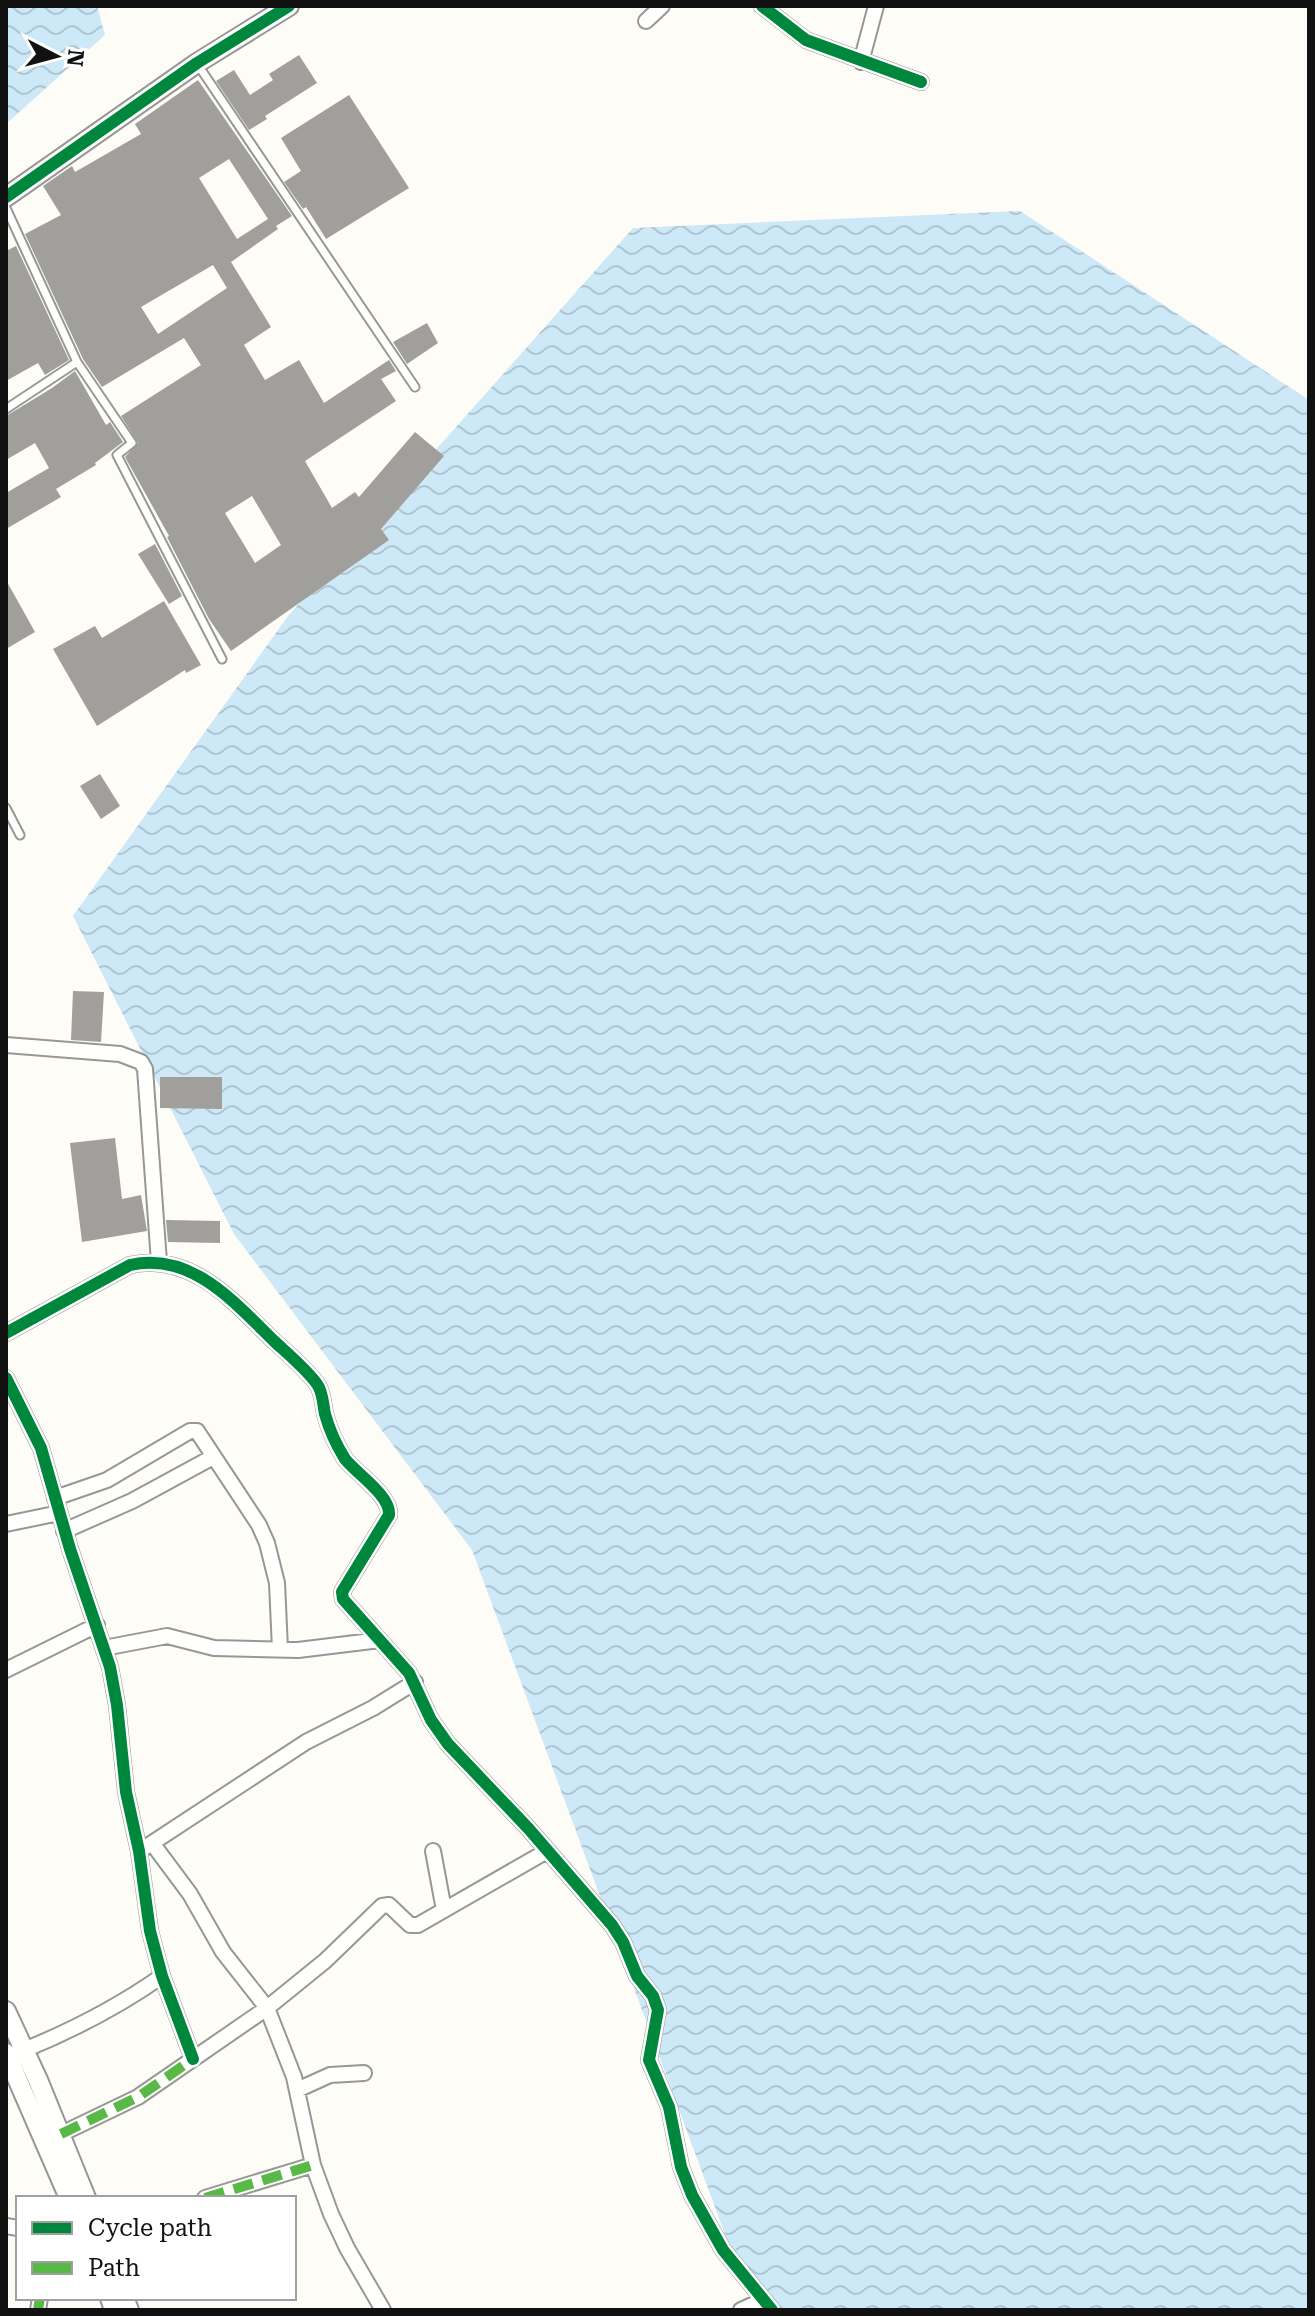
<svg xmlns="http://www.w3.org/2000/svg" width="1315" height="2316" font-family="'Roboto Serif',serif">
<style>
.water{fill:url(#water-waves)}
.building{fill:#a19f9c;fill-rule:evenodd}
.lines{fill:none;stroke-linecap:round;stroke-linejoin:round}
.service-casing{stroke:#979795;stroke-width:11}
.minor-casing{stroke:#979795;stroke-width:18}
.tertiary-casing{stroke:#979795;stroke-width:22}
.service{stroke:#fffffe;stroke-width:7}
.minor{stroke:#fffffe;stroke-width:14}
.tertiary{stroke:#fffffe;stroke-width:18}
.quiet{stroke:#58b947;stroke-width:10;stroke-dasharray:20 10;stroke-linecap:butt}
.cycleway-casing{stroke:#fff;stroke-width:17}
.cycleway{stroke:#00873e;stroke-width:12}
</style>
<defs>
<pattern id="water-waves" width="16" height="10" patternUnits="userSpaceOnUse" patternTransform="scale(2)"><rect width="16" height="10" fill="#cde8f7"/><path d="M0 5q4-4 8 0t8 0" fill="none" stroke="#afc6d3"/></pattern>
</defs>
<rect width="100%" height="100%" fill="#fdfcf7"/>
<path class="water" d="M6,6H97L105,35L6,124Z
M1020,211L1309,400V2310H769L739,2272L472,1550L234,1234L73,916L288,616L633,228Z"/>
<path class="building" d="M299,55L317,83L265,116L267,119L249,130L216,81L234,70L250,95L273,80L269,74Z
M198,80L292,216L276,226L278,229L231,262L271,327L244,345L265,380L299,360L324,403L389,360L396,371L381,379L396,401L305,461L332,508L355,492L359,497L415,432L444,456L381,529L389,540L231,651L209,619L167,537L169,536L125,457L138,443L121,416L201,365L184,338L102,387L83,359L25,234L61,215L43,186L72,166L75,172L141,134L135,124ZM229,159L268,219L237,239L199,178ZM213,265L227,288L158,334L141,307ZM252,496L281,545L255,563L225,513Z
M349,95L409,188L326,239L306,207L303,209L284,182L301,171L281,138Z
M16,246L69,360L45,375L38,363L6,381V251Z
M427,323L438,343L407,364L393,342Z
M75,371L106,425L110,422L123,442L95,463L96,465L56,489L61,497L6,529V493L49,468L35,443L6,460V416L52,388Z
M155,544L182,596L169,604L138,554Z
M6,580L35,632L6,649Z
M164,601L201,665L186,673L185,670L97,726L53,649L95,626L102,638Z
M100,774L120,806L101,819L80,786Z
M73,991L104,992L101,1042L71,1040Z
M160,1077H222V1109L160,1108Z
M115,1138L122,1199L141,1195L147,1231L82,1242L70,1143Z
M166,1220L220,1221V1243L168,1242Z"/>
<g class="lines">
<defs>
<path id="service" d="M198,65L415,387
M6,208L77,362L132,443L117,455L222,659
M6,409L77,362
M6,808L20,835"/>
<path id="minor" d="M762,6L806,40L921,82
M646,21L662,6
M861,62L876,6
M6,1045L120,1054L141,1062L145,1069L159,1262
M6,1333L130,1265C191,1251 234,1302 274,1341C288,1354 306,1369 317,1384C323,1392 323,1405 325,1414C329,1429 337,1446 345,1459C357,1474 391,1496 389,1515L342,1592L343,1599L409,1673L431,1720L448,1744L528,1828L612,1925L623,1942L637,1976L653,1996L658,2010L649,2060L669,2107L681,2167L692,2195L723,2250L772,2310
M6,1378L41,1448L70,1549L110,1667L117,1705L126,1792L139,1851L150,1931L162,1976L193,2059
M55,1498L107,1480L190,1431H197L259,1525L267,1543L277,1583L280,1649
M6,1524L59,1513
M64,1531L132,1501L213,1457
M104,1648L167,1636L214,1648L298,1650L380,1640
M6,1670L97,1625
M152,1843L190,1894L223,1952L267,2008L294,2077L313,2165L331,2214L347,2248L383,2310
M146,1847L306,1742L373,1708L415,1682
M433,1851L444,1910
M24,2050C73,2030 118,2007 162,1976
M297,2090L330,2075L364,2073
M61,2134L138,2097L267,2008L325,1961L382,1906L389,1905L410,1925H418L547,1851
M205,2198L313,2165
M6,2226L18,2228
M38,2310L40,2298
M741,2310L763,2300"/>
<path id="tertiary" d="M6,197L197,63L289,6
M6,2011L38,2080L86,2198
M6,2053L69,2198
M110,2298L114,2310
M124,2298L129,2310"/>
</defs>
<use href="#service" class="service-casing"/>
<use href="#minor" class="minor-casing"/>
<use href="#tertiary" class="tertiary-casing"/>
<use href="#service" class="service"/>
<use href="#minor" class="minor"/>
<use href="#tertiary" class="tertiary"/>
<path class="quiet" d="M61,2134L138,2097L193,2059
M205,2198L313,2165
M38,2310L40,2298"/>
<defs>
<path id="cycleway" d="M762,6L806,40L921,82
M6,197L197,63L289,6
M6,1333L130,1265C191,1251 234,1302 274,1341C288,1354 306,1369 317,1384C323,1392 323,1405 325,1414C329,1429 337,1446 345,1459C357,1474 391,1496 389,1515L342,1592L343,1599L409,1673L431,1720L448,1744L528,1828L612,1925L623,1942L637,1976L653,1996L658,2010L649,2060L669,2107L681,2167L692,2195L723,2250L772,2310
M6,1378L41,1448L70,1549L110,1667L117,1705L126,1792L139,1851L150,1931L162,1976L193,2059"/>
</defs>
<use href="#cycleway" class="cycleway-casing"/>
<use href="#cycleway" class="cycleway"/>
</g>
<rect width="1315" height="2316" fill="none" stroke="#111111" stroke-width="16"/>
<rect x="16" y="2196" width="280" height="104" fill="#ffffff" stroke="#a0a0a0" stroke-width="2"/>
<rect x="32" y="2222" width="40" height="12" fill="#00873e" stroke="#a0a0a0" stroke-width="2"/>
<text x="88" y="2236" font-size="24" fill="#111111">Cycle path</text>
<rect x="32" y="2262" width="40" height="12" fill="#58b947" stroke="#a0a0a0" stroke-width="2"/>
<text x="88" y="2276" font-size="24" fill="#111111">Path</text>
<g transform="translate(56 56) rotate(96)" stroke="#ffffff" stroke-width="6" paint-order="stroke">
<path d="M0-6L14 30L0 20L-14 30Z" fill="#111111"/>
<text y="-12" font-size="22" font-weight="bold" text-anchor="middle" fill="#111111">N</text>
</g>
</svg>
